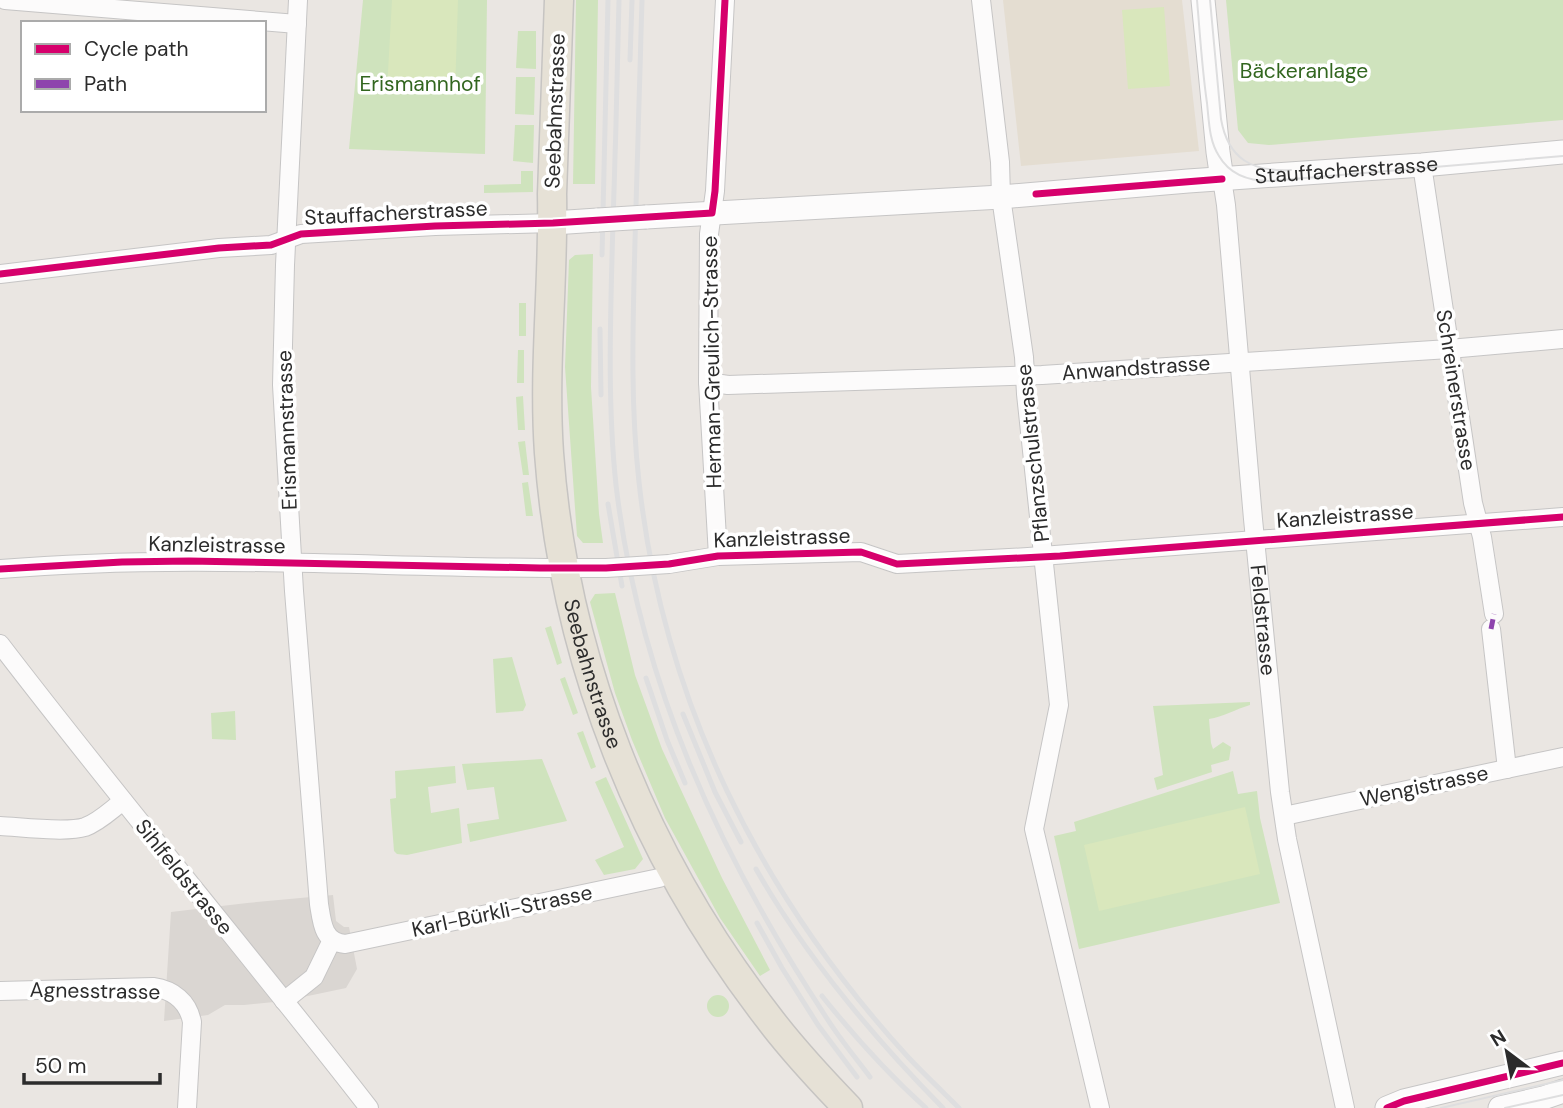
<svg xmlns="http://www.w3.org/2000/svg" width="1563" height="1108" font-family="'DM Sans',sans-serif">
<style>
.education{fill:#e4ddd1}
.green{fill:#cfe3bd}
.pitch{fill:#d9e7bc}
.plaza{fill:#dad6d2}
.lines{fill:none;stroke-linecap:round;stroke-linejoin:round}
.minor-casing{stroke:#c6c5c5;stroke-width:20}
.tertiary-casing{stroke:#c6c5c5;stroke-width:25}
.primary-casing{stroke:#c6c4c2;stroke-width:31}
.minor{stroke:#fcfbfb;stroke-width:18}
.tertiary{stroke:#fcfbfb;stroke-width:23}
.primary{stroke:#e6e1d6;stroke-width:28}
.tram{stroke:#dededf;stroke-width:2}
.rail{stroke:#dededf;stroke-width:5}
.minor-bridge-casing{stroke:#c6c5c5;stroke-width:20;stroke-linecap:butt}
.tertiary-bridge-casing{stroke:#c6c5c5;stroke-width:25;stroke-linecap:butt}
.minor-bridge{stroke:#fcfbfb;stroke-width:18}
.tertiary-bridge{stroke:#fcfbfb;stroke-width:23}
.quiet{stroke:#8e44ad;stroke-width:5;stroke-dasharray:10 5;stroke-linecap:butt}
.cycleway-casing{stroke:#fff;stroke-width:11}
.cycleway{stroke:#d6006c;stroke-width:7}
.labels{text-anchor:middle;stroke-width:7;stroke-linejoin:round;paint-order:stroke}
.park-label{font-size:21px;fill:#32661f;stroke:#fff}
.street-label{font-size:21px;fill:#2c2c2c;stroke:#fff}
</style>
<rect width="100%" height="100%" fill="#eae6e2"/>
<path class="education" d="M1003,0H1182L1199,151L1021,166Z"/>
<path class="green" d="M363,0H487L485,154L349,149Z
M576,0H598L595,184H573Z
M1226,0H1563V120L1269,145L1248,143L1238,130Z
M518,31H536V69L516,68Z
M516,77H535L534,115L515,114Z
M515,125H534L533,163L513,161Z
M521,171H533V192L484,193V185L521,184Z
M593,254L591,387L599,514L603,543H583L577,536L565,367L569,260L575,255Z
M519,303H526V336H519Z
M518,350H524V383H517Z
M523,396L525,430H518L516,397Z
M525,441L529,475H523L518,442Z
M528,482L533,516H526L522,483Z
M615,593L635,675L662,749L722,878L770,970L760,976L720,918L665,818L632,740L615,693L590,602L595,594Z
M551,626L562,663L557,665L545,628Z
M512,657L526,705L523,711L496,713L493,659Z
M565,677L578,713L573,715L560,679Z
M1250,702V705C1236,709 1223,717 1209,719L1211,743L1213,749L1223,742L1231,747L1229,760L1211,765L1212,772L1157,790L1154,778L1163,775L1153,706Z
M235,711L236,740L212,739L211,713Z
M583,731L596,767L591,769L577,733Z
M542,759L567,821L470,842L467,824L499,819L494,787L467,790L462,764Z
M455,766L456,783L428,787L431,813L459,808L462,843L407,855L397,854L394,851L390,799L396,798L395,771Z
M1233,771L1238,794L1257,791L1260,818L1280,903L1079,949L1054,836L1076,831L1074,822Z
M606,777L643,859L635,869L604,875L595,860L624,847L595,782Z
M707 1006a11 11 0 1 1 22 0a11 11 0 1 1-22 0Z"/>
<path class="pitch" d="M392,0H458L455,92L387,90Z
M1164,7L1170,86L1128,89L1122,10Z
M1245,807L1260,874L1099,911L1084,845Z"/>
<path class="plaza" d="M333,895L336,921L344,927H349L357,969L346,988L284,1001L244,1005H225L208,1015L164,1021L171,912L247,903Z"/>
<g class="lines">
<defs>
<g id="minor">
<path d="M5,0L297,24"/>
<path d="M298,0L285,265L282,385L294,591L319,904C322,923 323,942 345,944L659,878L672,872"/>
<path d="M981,0L1000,162L1001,197L1024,357L1026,394L1059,705L1034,829L1100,1108"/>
<path d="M1422,165L1473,503L1482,537L1494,614"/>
<path id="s1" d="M1222,179L1226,205L1253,519L1280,792L1287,839L1345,1108"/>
<path d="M0,274L219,248L271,245L301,234L435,226L553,223"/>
<path d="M708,382L728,385L1042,375L1449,349L1563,339"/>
<path d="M718,556L708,382L709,234L715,191L725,0"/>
<path d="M669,564L718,556L861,552L897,564L1028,557L1563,517"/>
<path d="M0,569C202,552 404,570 606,568"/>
<path d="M1491,629L1507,769"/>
<path d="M0,644C120,801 248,952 369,1108"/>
<path d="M1284,816L1563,757"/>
<path d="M0,826C21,827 66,833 85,827C99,822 111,810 123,801"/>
<path d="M0,991L153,987C173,990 188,1001 192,1022L187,1108"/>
<path d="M284,1001L314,977L332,940"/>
</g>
<g id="tertiary">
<path d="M1203,0L1218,152L1222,179"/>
<path id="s2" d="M646,217L1001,197L1188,181L1422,165L1563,152"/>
<path d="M553,223L598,220"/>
<path d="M1387,1108L1404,1101L1563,1063"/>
<path d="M1500,1108L1543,1098L1563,1091"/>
</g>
<g id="primary">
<path id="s3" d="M559,0L552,194C554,280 543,366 549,453C564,659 642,854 768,1017C792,1049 820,1079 848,1108"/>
</g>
</defs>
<use href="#minor" class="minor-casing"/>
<use href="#tertiary" class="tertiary-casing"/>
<use href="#primary" class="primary-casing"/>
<use href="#minor" class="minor"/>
<use href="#tertiary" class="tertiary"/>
<use href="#primary" class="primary"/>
<path class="tram" d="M1197,0C1200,34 1202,69 1207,103C1209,121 1209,141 1219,156C1230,175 1250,181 1270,181L1563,156
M1210,0L1221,119C1228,159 1252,172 1291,170
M1441,1108L1563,1080
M1505,1108L1563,1095"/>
<path class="rail" d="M619,0C617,86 615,171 612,257C610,333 608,410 616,485C639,681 719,854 826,1017C839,1038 855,1057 870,1077
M642,0C640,80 637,161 635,241C633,321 630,402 639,482C663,701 760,895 908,1057C924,1074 942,1091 959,1108
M630,60L632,0
M602,255L608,0
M600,329L601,395
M608,504L622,586
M646,678L667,740L685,783
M683,714L715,792L741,842
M756,869C806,957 872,1036 943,1108
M757,923L782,968L818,1025L857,1077
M822,996C854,1036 888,1074 926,1108"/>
<defs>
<path id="minor-bridge" d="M606,568L669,564"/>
<path id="tertiary-bridge" d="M598,220L646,217"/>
</defs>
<use href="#minor-bridge" class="minor-bridge-casing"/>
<use href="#tertiary-bridge" class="tertiary-bridge-casing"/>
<use href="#minor-bridge" class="minor-bridge"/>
<use href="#tertiary-bridge" class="tertiary-bridge"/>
<path class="quiet" d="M1491,629L1494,614"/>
<defs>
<path id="cycleway" d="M1036,194L1222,179
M0,274L219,248L271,245L301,234L435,226L553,223L712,213L715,191L725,0
M0,569L122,562L189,561L540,568H606L669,564L718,556L861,552L897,564L1060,556L1563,517
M1387,1108L1404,1101L1563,1063"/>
</defs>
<use href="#cycleway" class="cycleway-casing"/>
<use href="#cycleway" class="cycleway"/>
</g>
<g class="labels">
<g class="park-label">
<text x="1304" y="78">Bäckeranlage</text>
<text x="420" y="91">Erismannhof</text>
</g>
<g class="street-label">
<text transform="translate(555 111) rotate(-88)" y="7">Seebahnstrasse</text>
<text dy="7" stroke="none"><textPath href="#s2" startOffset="702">Stauffacherstrasse</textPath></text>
<text transform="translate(396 213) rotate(-3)" y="7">Stauffacherstrasse</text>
<text transform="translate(712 362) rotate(-91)" y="7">Herman-Greulich-Strasse</text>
<text transform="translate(1136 368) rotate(-4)" y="7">Anwandstrasse</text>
<text transform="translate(1456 390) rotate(81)" y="7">Schreinerstrasse</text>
<text transform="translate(287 430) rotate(-92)" y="7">Erismannstrasse</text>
<text transform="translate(1033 453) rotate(-96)" y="7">Pflanzschulstrasse</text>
<text transform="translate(1345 516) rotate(-4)" y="7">Kanzleistrasse</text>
<text transform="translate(782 538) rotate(-2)" y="7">Kanzleistrasse</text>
<text transform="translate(217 545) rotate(1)" y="7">Kanzleistrasse</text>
<text dy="7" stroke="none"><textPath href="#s1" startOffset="443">Feldstrasse</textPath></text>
<text dy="7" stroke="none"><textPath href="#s3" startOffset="679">Seebahnstrasse</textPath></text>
<text transform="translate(1424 786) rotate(-12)" y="7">Wengistrasse</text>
<text transform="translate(184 877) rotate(51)" y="7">Sihlfeldstrasse</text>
<text transform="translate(502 911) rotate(-12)" y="7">Karl-Bürkli-Strasse</text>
<text transform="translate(95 991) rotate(1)" y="7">Agnesstrasse</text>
</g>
</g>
<rect x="21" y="21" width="245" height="91" fill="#ffffff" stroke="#ababab" stroke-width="2"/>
<rect x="35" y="44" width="35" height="10" fill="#d6006c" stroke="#ababab" stroke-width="2"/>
<text x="84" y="56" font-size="21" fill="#2c2c2c">Cycle path</text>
<rect x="35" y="79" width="35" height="10" fill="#8e44ad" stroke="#ababab" stroke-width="2"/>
<text x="84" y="91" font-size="21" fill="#2c2c2c">Path</text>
<g transform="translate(1507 1052) rotate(328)" stroke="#ffffff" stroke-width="5" paint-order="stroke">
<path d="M0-5L12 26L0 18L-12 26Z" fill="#2c2c2c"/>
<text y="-10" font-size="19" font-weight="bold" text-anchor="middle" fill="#2c2c2c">N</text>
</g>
<path d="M24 1073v10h136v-10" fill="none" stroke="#2c2c2c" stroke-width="3.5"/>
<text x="35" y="1073" font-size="21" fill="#2c2c2c" stroke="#ffffff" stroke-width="5" paint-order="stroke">50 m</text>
</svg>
